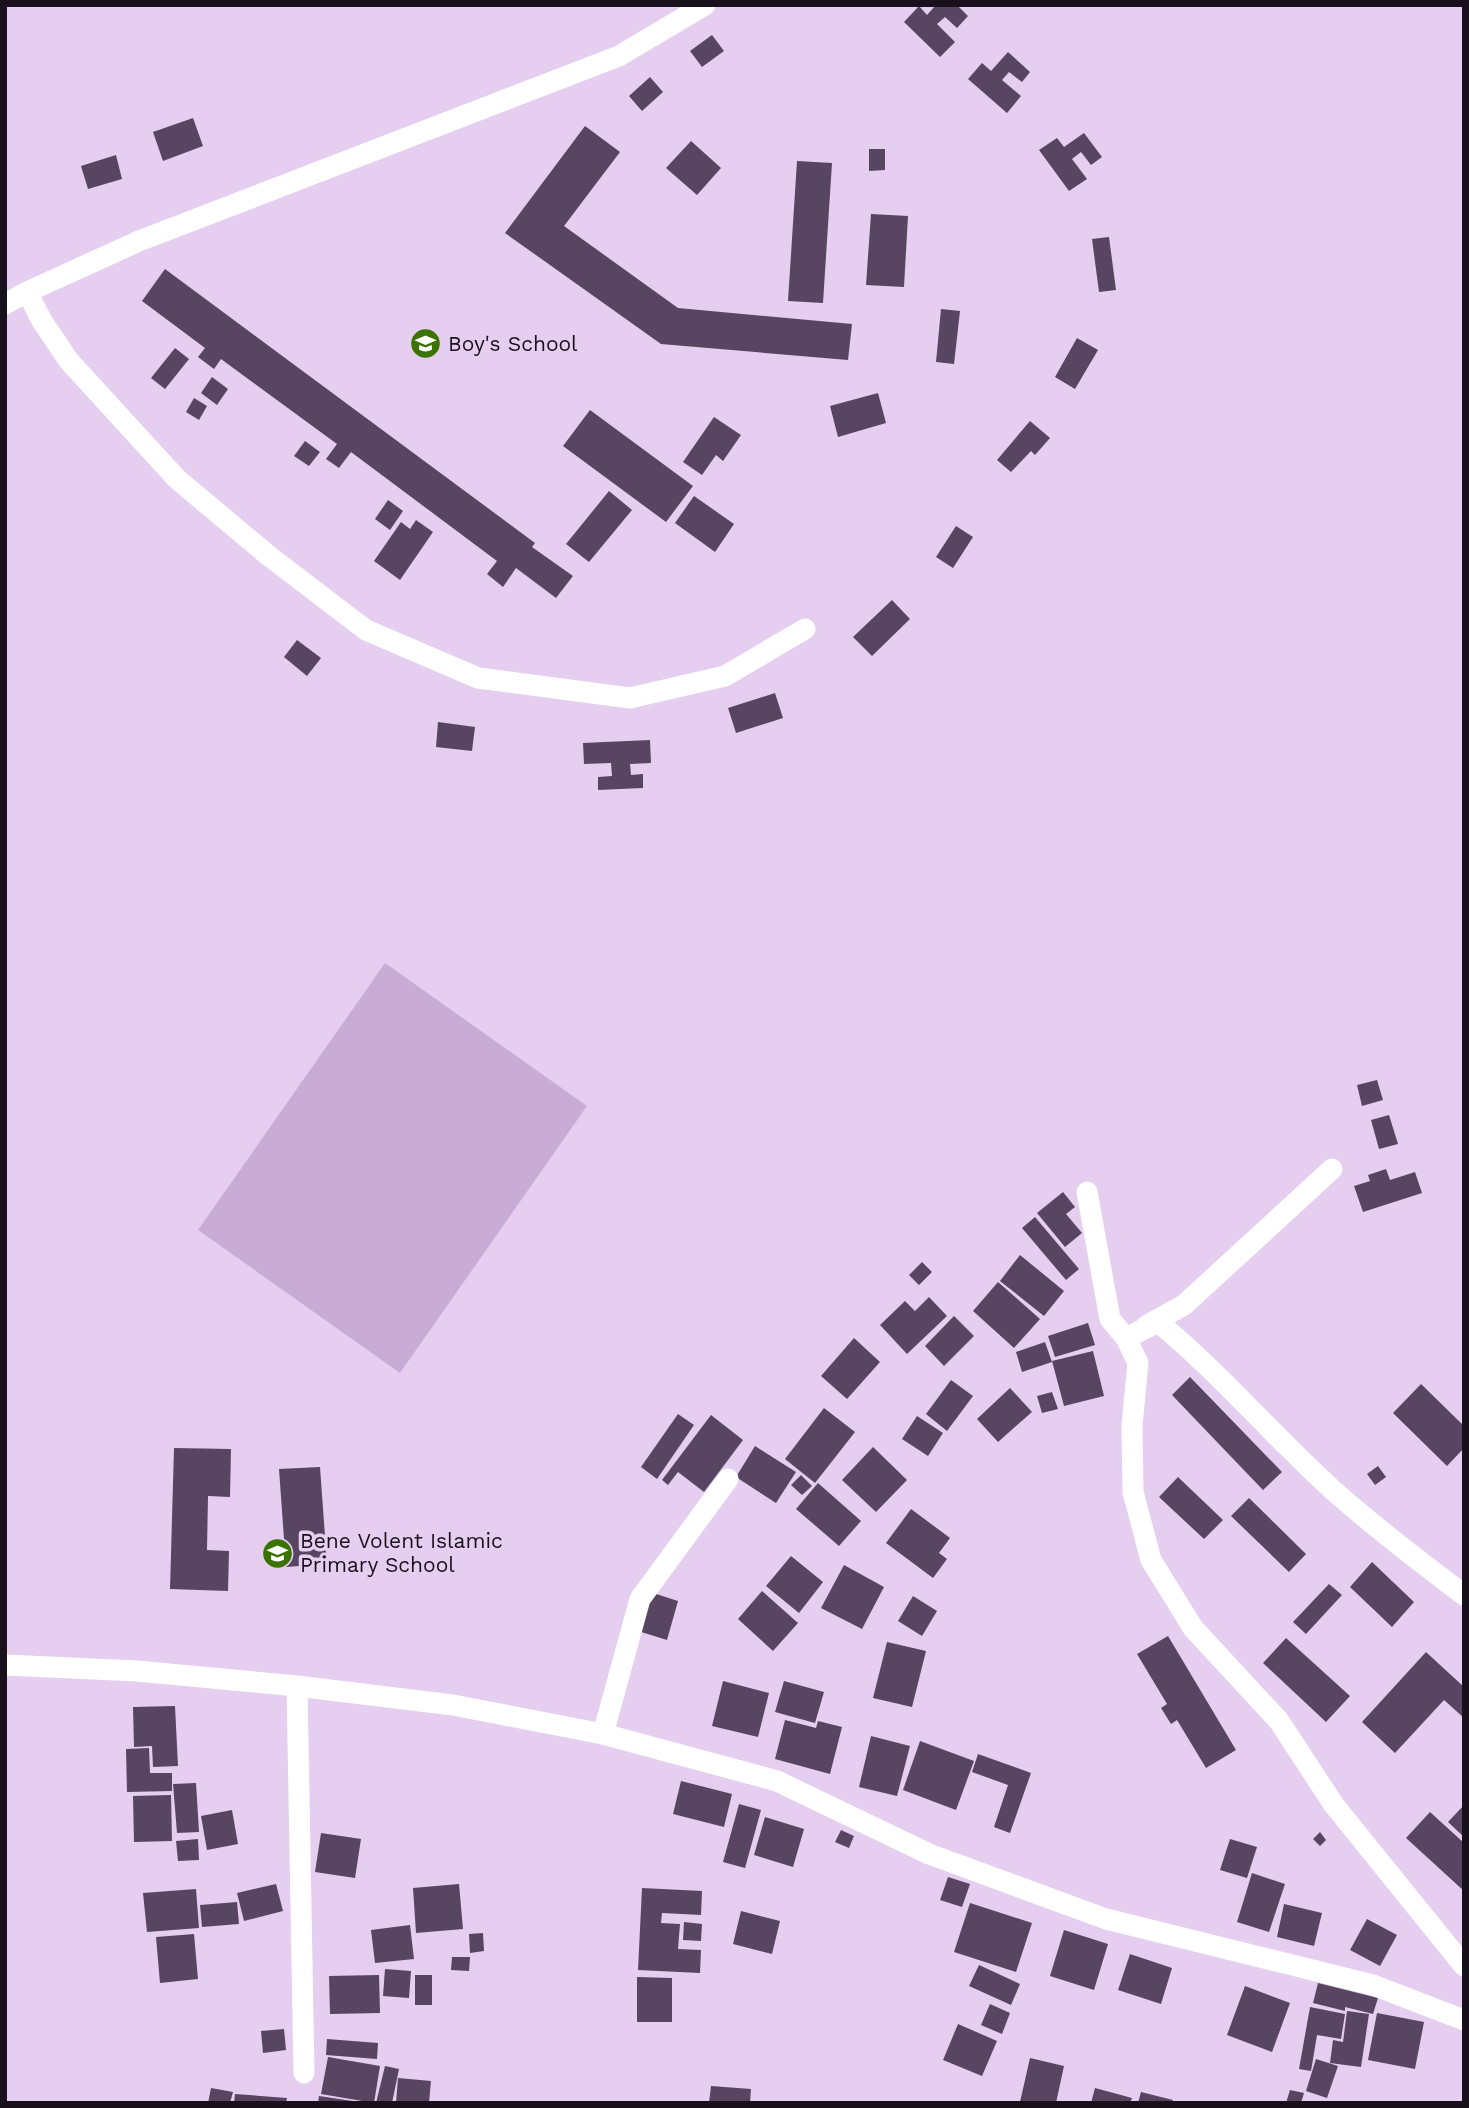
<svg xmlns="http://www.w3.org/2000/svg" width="1469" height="2108" font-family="'Work Sans',sans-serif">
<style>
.green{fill:#c9acd6}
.building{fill:#584561}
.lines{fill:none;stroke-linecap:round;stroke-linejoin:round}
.minor{stroke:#fff;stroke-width:21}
.labels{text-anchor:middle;stroke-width:7;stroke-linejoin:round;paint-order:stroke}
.poi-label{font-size:21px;fill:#18101b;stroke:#e5cef0;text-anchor:start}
</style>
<rect width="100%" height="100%" fill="#e5cef0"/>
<path class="green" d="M385,963L587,1106L400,1373L198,1230Z"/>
<path class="building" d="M936,5H957L968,16L957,28L945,17L937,24L955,42L940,57L904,22L919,6L927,15Z
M712,35L724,51L702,67L690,51Z
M1008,52L1030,72L1022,82L1009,72L1002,80L1021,96L1007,113L968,79L982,63L991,71Z
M650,77L663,92L642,111L629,96Z
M193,118L203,146L163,161L153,132Z
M585,126L620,152L564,226L678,308L852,324L848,360L661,344L505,233Z
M1084,133L1102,157L1091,165L1081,152L1072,159L1087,179L1069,191L1039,150L1057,138L1064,147Z
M691,141L721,168L697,195L666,168Z
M869,149H885V170L869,171Z
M116,155L122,179L88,189L81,166Z
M797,161L832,163L823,303L788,301Z
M871,214L908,216L904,287L866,285Z
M1109,237L1116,290L1099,292L1092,239Z
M165,269L535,543L532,547L573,576L556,598L516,568L503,587L487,574L497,561L351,452L339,468L326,459L337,444L221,359L214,369L198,357L205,348L142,301Z
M941,309L960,311L954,364L936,362Z
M1077,338L1098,350L1075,389L1055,377Z
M175,348L189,359L165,389L151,378Z
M212,377L228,389L217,405L201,393Z
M878,393L886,423L838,437L830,406Z
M194,398L207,406L199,420L186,412Z
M590,410L693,486L666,522L563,446Z
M714,417L741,435L723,461L716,455L702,475L683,462Z
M1030,421L1050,438L1035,455L1031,451L1011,472L997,460Z
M305,441L320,452L309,466L294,456Z
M609,491L632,510L589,562L566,544Z
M694,496L734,524L715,552L675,523Z
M388,500L403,511L390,530L375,519Z
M416,520L433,532L400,580L374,561L401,522L410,529Z
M956,526L973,537L953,568L936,557Z
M892,600L910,619L872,656L853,637Z
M297,640L321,658L307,676L284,657Z
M775,693L783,718L736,733L728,708Z
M438,722L475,727L472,751L436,747Z
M650,740L651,763L630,764L631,775L643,774V788L598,790V777L612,776L611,763L584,764L583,743Z
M1377,1080L1383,1100L1362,1106L1357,1085Z
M1389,1115L1398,1144L1379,1149L1371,1120Z
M1386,1169L1390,1180L1415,1172L1422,1193L1363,1212L1354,1186L1370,1181L1368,1175Z
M1063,1192L1075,1207L1066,1214L1082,1233L1065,1247L1037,1213Z
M1035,1217L1079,1269L1066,1280L1022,1228Z
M1020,1255L1064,1291L1044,1316L1000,1281Z
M922,1262L932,1272L919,1285L909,1275Z
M998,1282L1040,1319L1014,1348L973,1311Z
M929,1297L947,1316L907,1354L880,1325L905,1301L915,1311Z
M954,1316L974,1336L944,1366L925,1346Z
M1088,1323L1095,1345L1055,1357L1048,1336Z
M854,1338L880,1362L847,1399L821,1376Z
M1045,1342L1052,1362L1022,1372L1016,1352Z
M1093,1351L1104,1396L1064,1406L1052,1361Z
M1190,1377L1282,1472L1263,1490L1172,1395Z
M951,1380L973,1396L947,1431L926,1414Z
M1421,1384L1464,1426V1448L1447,1466L1393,1413Z
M1010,1388L1032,1412L998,1442L977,1419Z
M1052,1392L1058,1409L1042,1413L1037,1396Z
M824,1408L855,1432L815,1483L785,1459Z
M678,1414L694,1425L657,1479L641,1467Z
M711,1415L743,1440L704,1492L678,1472L668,1485L662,1480Z
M917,1416L943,1433L928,1456L902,1439Z
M755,1446L796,1472L776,1503L736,1477Z
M873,1447L907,1480L876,1512L842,1480Z
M174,1448L231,1449L230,1497L208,1496L207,1550L229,1551L228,1591L170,1589Z
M1378,1466L1386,1477L1375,1485L1367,1474Z
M320,1467L327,1564L286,1567L279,1469Z
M801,1475L812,1486L802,1495L791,1485Z
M1178,1477L1223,1520L1204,1539L1159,1497Z
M818,1483L861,1521L839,1546L796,1509Z
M1249,1498L1306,1554L1289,1572L1231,1516Z
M911,1509L950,1538L939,1553L947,1559L933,1578L886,1543Z
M791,1556L823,1582L799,1613L766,1586Z
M1372,1562L1414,1602L1392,1627L1350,1587Z
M844,1565L884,1587L862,1629L821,1608Z
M1329,1584L1342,1595L1306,1634L1293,1622Z
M762,1591L798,1623L773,1651L738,1619Z
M650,1592L678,1601L667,1640L638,1631Z
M913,1596L937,1611L922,1636L898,1621Z
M1168,1636L1236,1750L1206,1768L1177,1720L1171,1724L1161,1708L1167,1704L1137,1654Z
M1286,1638L1350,1696L1326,1722L1263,1663Z
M887,1642L926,1651L912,1707L873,1698Z
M1426,1652L1464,1687V1718L1444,1700L1395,1753L1362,1722Z
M723,1681L769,1693L758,1737L712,1726Z
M784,1681L824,1692L815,1723L775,1712Z
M175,1706L178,1766L153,1767L152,1746L134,1747L133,1707Z
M785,1720L816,1728L818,1721L842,1727L830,1774L775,1759Z
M871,1736L910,1746L897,1796L859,1787Z
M920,1741L974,1761L956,1810L903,1790Z
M149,1748L150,1773H172V1791L127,1792L126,1749Z
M978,1754L1031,1773L1010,1833L994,1827L1008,1785L972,1772Z
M681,1781L732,1794L724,1827L673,1814Z
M196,1783L199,1832L177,1833L173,1784Z
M171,1795L172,1841L134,1842L133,1796Z
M739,1804L761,1810L745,1868L723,1862Z
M1464,1805V1837L1448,1822Z
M232,1810L238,1844L207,1850L201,1816Z
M1430,1812L1464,1843V1891L1406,1838Z
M765,1817L804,1829L793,1867L754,1855Z
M841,1830L854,1836L849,1848L835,1842Z
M1320,1832L1326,1840L1320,1846L1313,1839Z
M321,1833L361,1839L355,1878L315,1872Z
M198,1839L199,1860L178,1861L176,1841Z
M1230,1839L1257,1847L1247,1878L1220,1870Z
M1252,1873L1285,1884L1269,1932L1237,1922Z
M948,1877L970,1884L962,1907L940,1900Z
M276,1884L283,1911L244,1921L237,1893Z
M459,1884L463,1929L416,1933L413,1888Z
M642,1888L702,1891L701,1915L662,1913L661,1923L680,1924L678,1949L701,1950L700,1973L638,1970Z
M196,1889L199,1928L147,1932L143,1893Z
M237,1902L239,1924L202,1927L200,1905Z
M970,1903L1032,1923L1016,1972L954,1952Z
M1284,1904L1322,1913L1314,1946L1277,1937Z
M741,1911L780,1921L772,1954L733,1944Z
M1367,1919L1397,1935L1380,1966L1350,1950Z
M684,1922L702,1924L701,1941L683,1940Z
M410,1925L414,1959L375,1963L371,1930Z
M1064,1930L1108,1944L1094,1990L1050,1976Z
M483,1933L484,1951L470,1953L469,1934Z
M194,1934L198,1979L160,1983L156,1937Z
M1130,1954L1172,1968L1161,2004L1118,1990Z
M452,1957H470L469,1971L451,1970Z
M979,1965L1020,1984L1011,2005L969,1986Z
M385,1969L411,1971L409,1998L383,1996Z
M379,1975L380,2013L330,2014L329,1976Z
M415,1975H432V2005H415Z
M637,1977L672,1978V2022H637Z
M1318,1983L1378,1998L1373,2014L1345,2007V2011L1313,2003Z
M1245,1986L1290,2003L1272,2052L1227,2035Z
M990,2004L1010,2013L1002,2034L981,2025Z
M1310,2007L1345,2014L1341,2039L1317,2035L1311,2071L1299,2069Z
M1347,2011L1369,2014L1361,2067L1330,2063L1333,2040L1343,2042Z
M1377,2013L1424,2022L1415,2069L1368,2060Z
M958,2024L997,2041L982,2076L943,2060Z
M284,2029L286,2050L263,2053L261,2031Z
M327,2039L378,2043L377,2059L326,2055Z
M328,2057L380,2066L374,2103L321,2094Z
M1030,2058L1064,2066L1056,2103L1020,2102Z
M1316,2059L1338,2066L1327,2098L1306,2091Z
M385,2066L399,2069L392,2103H376Z
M398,2078L431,2081L429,2103H396Z
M711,2086L751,2089L750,2103H709Z
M211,2088L233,2092L230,2103H208Z
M1095,2088L1132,2098L1130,2103H1091Z
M1290,2090L1304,2093L1301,2103H1286Z
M1141,2092L1173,2100L1172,2103H1138Z
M235,2094L287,2098L286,2103H234Z
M319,2096L353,2101V2103H318Z"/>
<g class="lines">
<path class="minor" d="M27,292L42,321L69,361L177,479L269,556L366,630L478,678L630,698L725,676L805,629
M5,304L27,292L139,241L619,56L705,5
M1087,1192L1110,1319L1126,1338L1138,1363L1132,1425L1133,1492L1151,1560L1193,1628L1279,1721L1334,1805L1464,1966
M1146,1326L1184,1305L1332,1169
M1126,1338L1158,1322C1221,1374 1274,1437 1335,1492C1376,1528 1420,1562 1464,1595
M5,1665L137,1671L297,1686L453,1705L603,1734L777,1781L929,1854L1106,1919L1373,1985L1464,2020
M297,1686L304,2073
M603,1734L640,1599L728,1479"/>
</g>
<defs>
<symbol id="school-disc" viewBox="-11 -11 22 22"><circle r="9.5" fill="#3a7302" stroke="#e5cef0"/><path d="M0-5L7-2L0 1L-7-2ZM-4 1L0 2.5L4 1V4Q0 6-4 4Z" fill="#fff"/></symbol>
</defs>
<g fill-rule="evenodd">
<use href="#school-disc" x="408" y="326" width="35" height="35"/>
<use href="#school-disc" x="260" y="1536" width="35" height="35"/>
</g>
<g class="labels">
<g class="poi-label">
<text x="448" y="351">Boy's School</text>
<text x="300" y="1548">Bene Volent Islamic<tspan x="300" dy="24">Primary School</tspan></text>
</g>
</g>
<rect width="1469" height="2108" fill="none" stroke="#18101b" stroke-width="14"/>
</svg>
